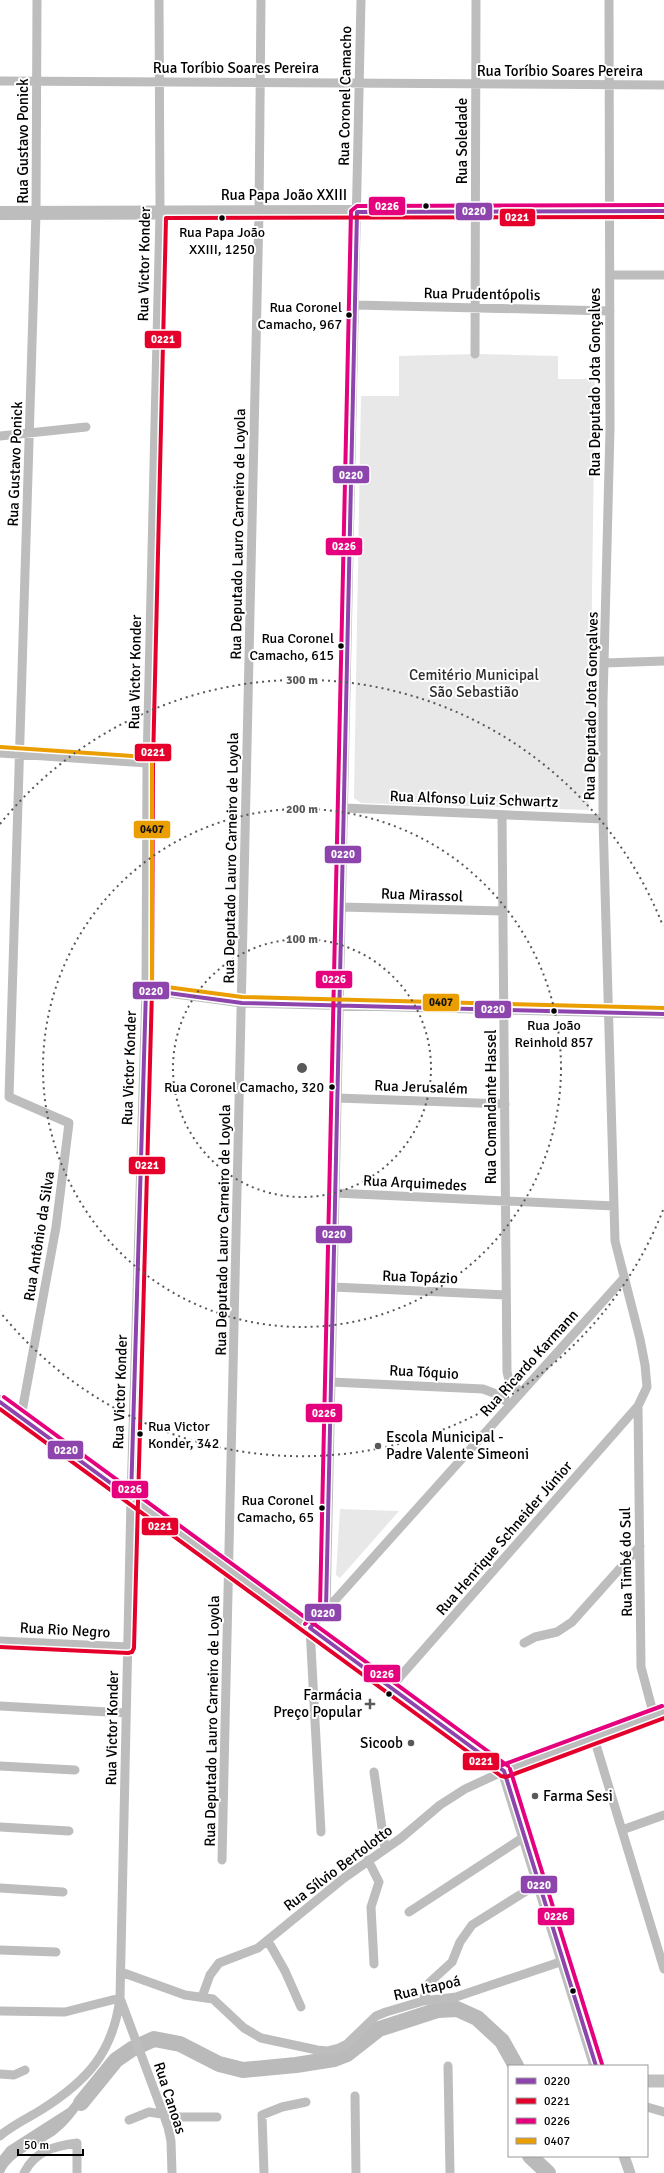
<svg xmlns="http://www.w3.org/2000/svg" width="664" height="2173" font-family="Signika,sans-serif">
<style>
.green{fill:#e8e8e8}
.water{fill:#bababa}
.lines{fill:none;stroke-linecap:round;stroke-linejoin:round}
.river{stroke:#bababa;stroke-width:16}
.minor{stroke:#bdbdbd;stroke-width:9}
.tertiary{stroke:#bdbdbd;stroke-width:11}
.secondary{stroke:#bfbfbf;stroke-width:13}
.primary{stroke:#bdbdbd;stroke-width:14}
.bus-1-casing{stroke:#fff;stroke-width:7}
.bus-2-casing{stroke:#fff;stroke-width:7}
.bus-3-casing{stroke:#fff;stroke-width:7}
.bus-4-casing{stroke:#fff;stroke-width:7}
.bus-1{stroke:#8e44ad;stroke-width:4}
.bus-2{stroke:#e4002b;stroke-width:4}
.bus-3{stroke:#e5007d;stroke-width:4}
.bus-4{stroke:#eb9e00;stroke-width:4}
.ring{fill:none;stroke:#595959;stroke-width:2;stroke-dasharray:2 4}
.bus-dot{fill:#000;stroke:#fff;stroke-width:1.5}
.poi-dot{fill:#595959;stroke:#fff;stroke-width:1.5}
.labels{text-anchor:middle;stroke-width:4;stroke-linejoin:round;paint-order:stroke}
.bus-label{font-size:14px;fill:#000;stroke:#fff;text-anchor:end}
.street-label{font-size:15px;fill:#000;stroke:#fff}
.park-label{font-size:15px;fill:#2d2d2d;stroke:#fff}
.poi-label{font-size:15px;fill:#000;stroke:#fff;text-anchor:start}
.centre{fill:#595959;stroke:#fff;stroke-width:2}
.ring-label{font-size:12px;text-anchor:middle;font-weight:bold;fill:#595959;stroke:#fff;stroke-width:4;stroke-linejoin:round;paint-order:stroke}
.line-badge{stroke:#fff;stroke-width:1.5}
.badge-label{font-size:11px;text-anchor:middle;font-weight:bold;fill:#fff}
.pale-badge-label{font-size:11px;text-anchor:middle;font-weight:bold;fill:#111}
</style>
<rect width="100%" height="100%" fill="#fff"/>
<path class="green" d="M475,354L558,356V379H595L589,810L361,803L354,798L361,396H399V356Z
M340,1509L399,1511L340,1578L336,1575Z"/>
<path class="water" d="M128,2044L132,2049C121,2057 109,2064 102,2075C85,2098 78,2117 55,2135C39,2146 12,2154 4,2173H0V2156L7,2147L68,2108L106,2062Z"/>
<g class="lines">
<path class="river" d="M81,2103L116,2060L132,2049L154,2039L180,2044L219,2064L243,2070L296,2065L334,2059L347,2054L379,2029L438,2010L457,2009L477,2018L502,2041L516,2066
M530,2156L548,2173"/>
<path class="minor" d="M159,0L160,212L147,763L146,990L131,1498L120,1998L168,2127L171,2141L172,2173
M0,81L664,85
M610,275H664
M355,305L610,311
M475,354L476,0
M0,436L86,427
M604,663L664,661
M0,753L147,763
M344,808L603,819
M502,815L507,1372L509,1380L521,1393
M341,907L503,911
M146,990L242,1003L664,1014
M337,1098L505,1104
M335,1193L614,1206
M333,1287L506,1295
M331,1382L483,1389L499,1395L510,1405
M638,1406L641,1667L654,1716
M21,1417L56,1227L69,1123L9,1097L36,213L37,0
M326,1609L361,0
M0,1641L128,1647
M524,1643L535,1637L557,1632L572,1622L640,1546
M391,1687L638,1406L647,1387L645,1365L640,1339L615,1241L603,819V702L610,429L609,0
M0,1706L126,1713
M594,1738L664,1969
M0,1766L75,1770
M374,1772L385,1849
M0,1827L69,1831
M622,1830L664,1815
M321,1832L310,1628L624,1278
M222,1860L259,212L261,0
M368,1860L379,1882L371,1907L374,1964
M0,1888L63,1892
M409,1912L524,1837
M268,1941L285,1971L301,2007
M0,1950L56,1952
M121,1972L185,1995L213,1999L244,2028L261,2038L317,2050L327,2051L339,2048L347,2044L376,2016L386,2012L423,2001L456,1997L563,1961
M202,1997L210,1975L219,1963L258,1948L344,1878L401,1838L440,1805L465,1789L504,1771
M423,2001L429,1983L452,1962L460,1942L472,1925L539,1883
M0,2011L65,2012L120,1998C113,2053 87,2081 41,2110C28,2118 11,2126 0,2136
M448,2066L450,2173
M0,2074L14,2075L25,2070
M355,2096L356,2173
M647,2107L664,2112
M129,2120L149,2112L180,2117H217
M24,2173C35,2151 54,2146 77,2143V2173
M264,2173L262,2115L282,2107L306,2102"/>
<path class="tertiary" d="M624,2156L630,2173"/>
<path class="secondary" d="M504,1771L596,2066
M647,2081H664"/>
<path class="primary" d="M0,213L664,211
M0,1402L504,1771L664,1712"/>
<defs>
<path id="bus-1" d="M0,1402L131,1498
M131,1498L146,990L242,1003L664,1014
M596,2066L504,1771L310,1628L326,1609L357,212L664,211"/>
<path id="bus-2" d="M0,1409L501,1776L506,1777L664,1718
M0,1647L128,1653L132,1652L134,1648L152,990L153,763L166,218L664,217"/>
<path id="bus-3" d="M4,1397L508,1766
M305,1624L320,1607L351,211L357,206L664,205
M502,1765L662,1706
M510,1769L602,2064"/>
<path id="bus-4" d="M0,747L147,757L152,760V985L242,997L664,1008"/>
</defs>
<use href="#bus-1" class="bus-1-casing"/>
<use href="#bus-2" class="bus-2-casing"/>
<use href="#bus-3" class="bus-3-casing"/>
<use href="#bus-4" class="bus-4-casing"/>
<use href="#bus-1" class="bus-1"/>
<use href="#bus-2" class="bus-2"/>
<use href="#bus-3" class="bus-3"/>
<use href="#bus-4" class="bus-4"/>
</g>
<g class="ring">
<circle cx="302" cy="1068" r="129"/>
<circle cx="302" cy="1068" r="259"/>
<path d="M663 1210A388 388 0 0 1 0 1312M0 824A388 388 0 0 1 663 926"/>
</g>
<g class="bus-dot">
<circle cx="426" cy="206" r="3.5"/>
<circle cx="222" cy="218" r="3.5"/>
<circle cx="349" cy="315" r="3.5"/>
<circle cx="341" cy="646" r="3.5"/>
<circle cx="554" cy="1011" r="3.5"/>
<circle cx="332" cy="1087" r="3.5"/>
<circle cx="140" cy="1434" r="3.5"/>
<circle cx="322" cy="1508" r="3.5"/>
<circle cx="389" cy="1694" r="3.5"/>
<circle cx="573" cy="1991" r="3.5"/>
</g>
<g class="poi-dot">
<circle cx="378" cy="1446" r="4"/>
<path d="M368 1698h4v4h4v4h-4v4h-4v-4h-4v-4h4z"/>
<circle cx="411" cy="1743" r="4"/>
<circle cx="535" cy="1796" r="4"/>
</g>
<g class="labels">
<g class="bus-label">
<text x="222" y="237" text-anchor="middle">Rua Papa João<tspan x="222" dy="17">XXIII, 1250</tspan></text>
<text x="342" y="312">Rua Coronel<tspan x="342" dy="17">Camacho, 967</tspan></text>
<text x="334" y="643">Rua Coronel<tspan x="334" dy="17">Camacho, 615</tspan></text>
<text x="554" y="1030" text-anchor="middle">Rua João<tspan x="554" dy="17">Reinhold 857</tspan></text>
<text x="324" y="1092">Rua Coronel Camacho, 320</text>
<text x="148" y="1431" text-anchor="start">Rua Victor<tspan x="148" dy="17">Konder, 342</tspan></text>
<text x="314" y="1505">Rua Coronel<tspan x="314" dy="17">Camacho, 65</tspan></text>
</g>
<g class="street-label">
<text x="236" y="73">Rua Toríbio Soares Pereira</text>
<text x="560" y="76">Rua Toríbio Soares Pereira</text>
<text transform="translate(345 96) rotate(-89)" y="5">Rua Coronel Camacho</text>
<text transform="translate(23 141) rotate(-90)" y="5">Rua Gustavo Ponick</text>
<text transform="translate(462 141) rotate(-90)" y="5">Rua Soledade</text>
<text x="284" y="200">Rua Papa João XXIII</text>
<text transform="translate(144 264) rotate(-89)" y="5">Rua Victor Konder</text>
<text transform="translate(482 294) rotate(1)" y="5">Rua Prudentópolis</text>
<text transform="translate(595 382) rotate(-90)" y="5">Rua Deputado Jota Gonçalves</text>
<text transform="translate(15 464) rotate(-88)" y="5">Rua Gustavo Ponick</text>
<text transform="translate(238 534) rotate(-89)" y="5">Rua Deputado Lauro Carneiro de Loyola</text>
<text transform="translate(135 672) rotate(-89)" y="5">Rua Victor Konder</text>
<text transform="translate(591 706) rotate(-89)" y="5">Rua Deputado Jota Gonçalves</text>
<text transform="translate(474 799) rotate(2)" y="5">Rua Alfonso Luiz Schwartz</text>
<text transform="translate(231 858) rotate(-89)" y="5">Rua Deputado Lauro Carneiro de Loyola</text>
<text transform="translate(422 895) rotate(2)" y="5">Rua Mirassol</text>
<text transform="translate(129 1068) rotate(-88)" y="5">Rua Victor Konder</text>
<text transform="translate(421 1087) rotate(2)" y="5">Rua Jerusalém</text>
<text transform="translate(491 1107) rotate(-90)" y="5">Rua Comandante Hassel</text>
<text transform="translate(415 1183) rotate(3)" y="5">Rua Arquimedes</text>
<text transform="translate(223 1230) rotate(-89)" y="5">Rua Deputado Lauro Carneiro de Loyola</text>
<text transform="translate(39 1236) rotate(-81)" y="5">Rua Antônio da Silva</text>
<text transform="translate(420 1277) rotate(2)" y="5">Rua Topázio</text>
<text transform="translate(529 1363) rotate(-48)" y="5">Rua Ricardo Karmann</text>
<text transform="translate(424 1372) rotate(3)" y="5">Rua Tóquio</text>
<text transform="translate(120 1392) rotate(-88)" y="5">Rua Victor Konder</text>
<text transform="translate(504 1538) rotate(-49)" y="5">Rua Henrique Schneider Júnior</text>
<text transform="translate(626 1562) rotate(-91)" y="5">Rua Timbé do Sul</text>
<text transform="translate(65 1630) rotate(3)" y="5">Rua Rio Negro</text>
<text transform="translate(212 1721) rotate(-89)" y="5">Rua Deputado Lauro Carneiro de Loyola</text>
<text transform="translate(112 1728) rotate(-89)" y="5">Rua Victor Konder</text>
<text transform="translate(338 1868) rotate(-37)" y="5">Rua Sílvio Bertolotto</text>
<text transform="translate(427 1988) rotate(-13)" y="5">Rua Itapoá</text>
<text transform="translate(170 2098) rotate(72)" y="5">Rua Canoas</text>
</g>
<g class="park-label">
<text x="474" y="680">Cemitério Municipal<tspan x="474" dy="17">São Sebastião</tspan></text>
</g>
<g class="poi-label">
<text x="386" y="1442">Escola Municipal -<tspan x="386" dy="17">Padre Valente Simeoni</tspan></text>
<text x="362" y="1700" text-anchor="end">Farmácia<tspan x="362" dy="17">Preço Popular</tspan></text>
<text x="403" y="1748" text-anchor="end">Sicoob</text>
<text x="543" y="1801">Farma Sesi</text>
</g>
</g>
<circle cx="302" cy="1068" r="6" class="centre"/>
<g class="ring-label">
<text x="302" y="684">300 m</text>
<text x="302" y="813">200 m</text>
<text x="302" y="943">100 m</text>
</g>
<g class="line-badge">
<rect x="368" y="196" width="38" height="20" rx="4" fill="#e5007d"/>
<rect x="455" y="202" width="38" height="19" rx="4" fill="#8e44ad"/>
<rect x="499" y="208" width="37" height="19" rx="4" fill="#e4002b"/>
<rect x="144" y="330" width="38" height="19" rx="4" fill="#e4002b"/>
<rect x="332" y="465" width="38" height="19" rx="4" fill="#8e44ad"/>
<rect x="325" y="537" width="38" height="19" rx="4" fill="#e5007d"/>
<rect x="134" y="743" width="38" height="19" rx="4" fill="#e4002b"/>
<rect x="133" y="820" width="38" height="19" rx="4" fill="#eb9e00"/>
<rect x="324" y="845" width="38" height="19" rx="4" fill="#8e44ad"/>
<rect x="315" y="970" width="38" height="19" rx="4" fill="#e5007d"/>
<rect x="132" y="981" width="38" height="19" rx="4" fill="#8e44ad"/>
<rect x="422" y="993" width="38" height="19" rx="4" fill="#eb9e00"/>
<rect x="474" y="1000" width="38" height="19" rx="4" fill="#8e44ad"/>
<rect x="128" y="1156" width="38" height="19" rx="4" fill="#e4002b"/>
<rect x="315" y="1225" width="38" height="19" rx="4" fill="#8e44ad"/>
<rect x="305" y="1403" width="38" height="20" rx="4" fill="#e5007d"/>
<rect x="47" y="1440" width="37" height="20" rx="4" fill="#8e44ad"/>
<rect x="111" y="1480" width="38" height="19" rx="4" fill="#e5007d"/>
<rect x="141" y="1517" width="38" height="19" rx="4" fill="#e4002b"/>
<rect x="304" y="1603" width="38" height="19" rx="4" fill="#8e44ad"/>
<rect x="363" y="1664" width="38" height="19" rx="4" fill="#e5007d"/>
<rect x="462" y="1752" width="38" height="19" rx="4" fill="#e4002b"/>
<rect x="520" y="1875" width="38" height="19" rx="4" fill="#8e44ad"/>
<rect x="537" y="1907" width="38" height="19" rx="4" fill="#e5007d"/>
</g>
<g class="badge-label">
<text x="387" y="210">0226</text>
<text x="474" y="215">0220</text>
<text x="517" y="221">0221</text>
<text x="163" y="343">0221</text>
<text x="351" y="479">0220</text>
<text x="344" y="550">0226</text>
<text x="153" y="756">0221</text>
<text x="343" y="858">0220</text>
<text x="334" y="983">0226</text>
<text x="151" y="995">0220</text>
<text x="493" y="1013">0220</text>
<text x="147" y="1169">0221</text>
<text x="334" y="1238">0220</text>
<text x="324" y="1417">0226</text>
<text x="66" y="1454">0220</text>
<text x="130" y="1493">0226</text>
<text x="160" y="1530">0221</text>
<text x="323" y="1617">0220</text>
<text x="382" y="1678">0226</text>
<text x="481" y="1765">0221</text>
<text x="539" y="1889">0220</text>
<text x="556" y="1920">0226</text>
</g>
<g class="pale-badge-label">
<text x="152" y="833">0407</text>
<text x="441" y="1006">0407</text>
</g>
<rect x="508" y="2065" width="140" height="92" fill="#ffffff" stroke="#999999"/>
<rect x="516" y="2078" width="20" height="6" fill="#8e44ad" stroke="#999999"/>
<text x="544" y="2085" font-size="12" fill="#000000">0220</text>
<rect x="516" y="2098" width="20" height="6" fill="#e4002b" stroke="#999999"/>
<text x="544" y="2105" font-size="12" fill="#000000">0221</text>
<rect x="516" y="2118" width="20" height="6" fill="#e5007d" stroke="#999999"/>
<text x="544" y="2125" font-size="12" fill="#000000">0226</text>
<rect x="516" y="2138" width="20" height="6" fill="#eb9e00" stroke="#999999"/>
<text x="544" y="2145" font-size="12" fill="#000000">0407</text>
<path d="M18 2149v6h65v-6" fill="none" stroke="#000000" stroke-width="2"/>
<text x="24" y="2149" font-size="12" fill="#000000" stroke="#ffffff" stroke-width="3" paint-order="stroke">50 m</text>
</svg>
